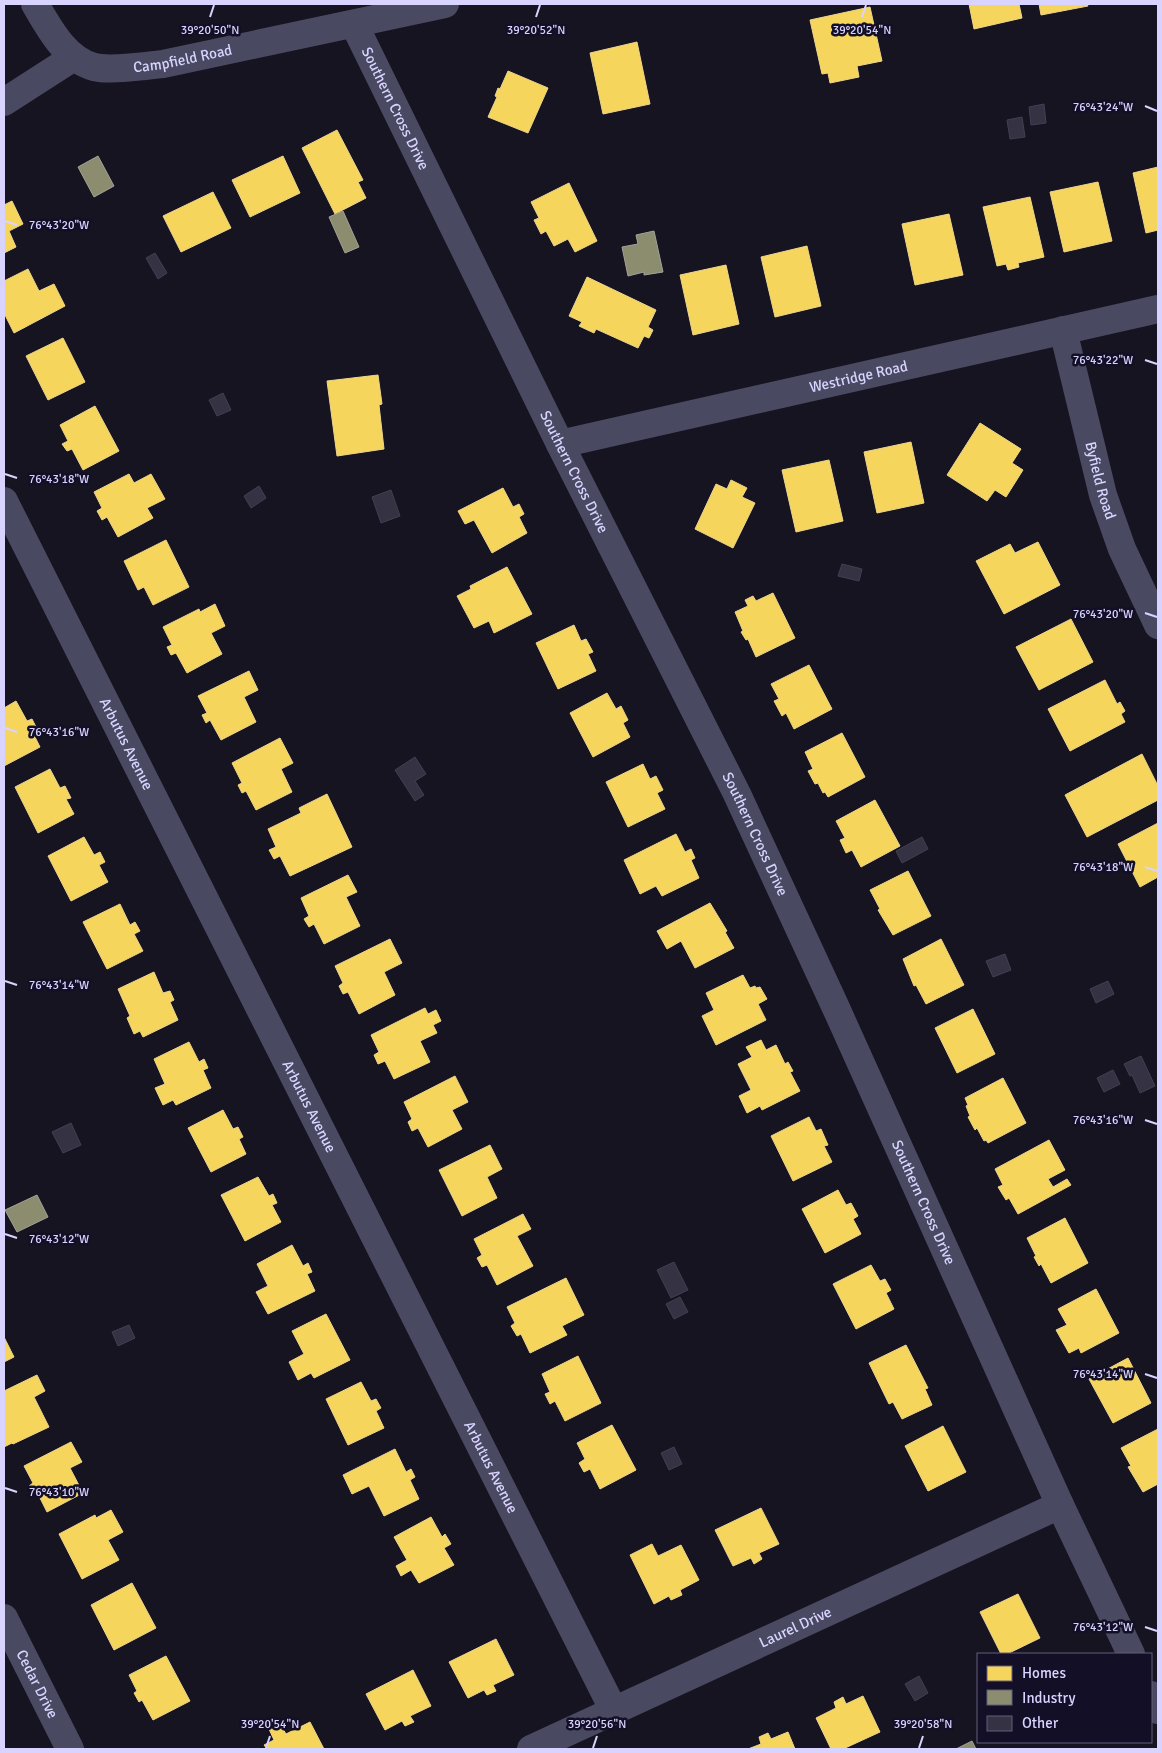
<svg xmlns="http://www.w3.org/2000/svg" width="1162" height="1753" font-family="Signika,sans-serif">
<style>
.homes{fill:#f6d55c;stroke:#edd58d}
.industry{fill:#8c8c6e;stroke:#a3a29a}
.building{fill:#343243;stroke:#433f54}
.lines{fill:none;stroke-linecap:round;stroke-linejoin:round}
.minor{stroke:#4a4962;stroke-width:28}
.ticks{fill:none;stroke:#d9d4ff;stroke-width:2}
.labels{text-anchor:middle;stroke-width:5;stroke-linejoin:round;paint-order:stroke}
.street-label{font-size:15px;fill:#d9d4ff;stroke:#130f26}
.ticks-label{font-size:12px;text-anchor:middle;fill:#d9d4ff;stroke:#130f26;stroke-width:5;stroke-linejoin:round;paint-order:stroke}
</style>
<rect width="100%" height="100%" fill="#161421"/>
<path class="homes" d="M969,4H1019L1022,18L974,29Z
M1039,4H1087L1088,6L1041,15Z
M870,7L882,61L857,66L859,77L830,83L828,73L822,74L810,20Z
M637,42L650,104L603,114L590,53Z
M508,71L548,88L528,133L488,117L497,97L495,96L498,88L500,89Z
M337,130L363,180L358,182L366,198L335,214L302,148Z
M283,156L300,193L250,217L232,180Z
M1158,167V230L1146,233L1133,173Z
M1098,182L1112,241L1064,252L1050,192Z
M569,183L597,241L575,252L568,239L554,246L546,231L541,234L534,220L539,218L531,202Z
M213,192L231,228L181,252L163,216Z
M1030,197L1044,257L1018,263L1019,267L1008,270L1006,264L997,266L983,207Z
M12,201L23,224L9,231L16,247L4,253V205Z
M949,214L963,275L915,285L902,224Z
M807,246L821,306L775,317L761,257Z
M726,265L739,324L693,335L680,275Z
M28,269L39,291L54,284L65,306L14,333L4,313V281Z
M587,277L656,310L648,327L653,330L649,338L644,336L638,348L596,329L594,333L579,326L582,322L569,316Z
M63,338L85,382L48,400L26,356Z
M378,375L382,404L379,405L384,449L337,456L327,381Z
M95,406L119,451L83,470L72,449L67,451L62,444L68,441L60,425Z
M980,423L1021,449L1012,463L1023,470L1006,497L995,490L987,501L947,475Z
M911,442L924,503L877,513L864,452Z
M829,460L843,521L796,532L782,470Z
M129,474L134,483L151,474L165,499L147,508L153,518L118,537L107,517L102,520L97,511L102,508L94,492Z
M731,480L747,488L742,497L755,503L733,548L695,529L716,484L727,489Z
M503,488L513,507L519,504L524,514L519,517L527,533L492,553L474,520L465,524L458,511Z
M166,540L189,587L153,605L144,587L138,590L124,561Z
M1038,542L1060,585L1004,614L976,561L1010,544L1015,553Z
M507,567L532,614L494,633L489,621L474,628L457,596L471,589L470,586Z
M773,593L795,638L756,657L748,639L746,640L741,632L743,631L735,612L748,606L745,600L753,596L756,601Z
M215,604L225,626L211,633L222,654L187,673L176,653L171,655L167,647L172,645L163,627L199,609L200,612Z
M1071,619L1093,662L1039,690L1016,647Z
M574,625L581,641L586,639L593,652L588,654L596,671L558,689L536,643Z
M809,665L832,709L794,729L786,713L782,716L774,701L779,699L771,684Z
M249,671L258,690L244,697L256,722L221,740L210,720L206,723L202,715L207,713L198,696Z
M1105,680L1117,704L1120,702L1125,711L1121,714L1125,722L1070,751L1048,709Z
M607,693L616,709L621,706L628,720L623,723L630,737L593,757L570,713Z
M16,701L27,721L32,719L36,727L31,729L40,747L4,766V708Z
M842,733L865,777L828,797L825,792L823,793L818,783L815,784L808,771L813,769L805,752Z
M280,738L293,763L281,769L292,792L256,810L246,791L242,793L238,785L242,783L232,763Z
M1142,754L1158,786V800L1087,837L1065,795Z
M643,764L650,779L656,776L663,790L657,793L665,809L628,827L606,782Z
M50,769L60,788L65,786L71,798L66,799L74,814L38,833L15,787Z
M327,794L352,847L290,876L280,856L274,859L269,850L276,847L268,829L301,813L299,808Z
M875,800L900,846L861,867L852,850L846,853L840,840L845,838L836,821Z
M1158,823V877L1140,887L1118,844Z
M676,834L685,852L691,849L695,858L691,860L699,878L662,896L656,886L640,894L624,860Z
M84,837L94,855L100,852L105,862L99,865L108,882L71,901L48,856Z
M908,871L931,916L893,935L878,910L880,909L870,890Z
M348,875L357,892L346,897L360,926L324,944L314,924L309,927L304,919L309,916L301,898Z
M710,903L727,931L725,932L734,948L695,968L681,941L667,949L657,931Z
M120,904L130,925L135,922L140,931L134,934L143,951L107,969L83,922Z
M390,939L402,963L384,972L395,995L359,1014L348,992L343,994L339,986L343,983L335,966Z
M941,939L964,985L926,1004L916,985L914,986L903,959Z
M154,972L163,993L170,991L174,1000L170,1002L178,1020L143,1037L140,1031L134,1034L127,1018L130,1016L118,989Z
M743,975L750,988L755,986L756,988L760,987L767,999L758,1004L766,1020L716,1045L702,1016L714,1010L706,993Z
M425,1008L428,1014L436,1010L441,1021L433,1025L437,1033L420,1041L430,1062L394,1079L385,1061L378,1064L374,1055L379,1052L371,1035Z
M973,1009L995,1054L957,1073L935,1028Z
M761,1040L766,1050L776,1045L785,1064L788,1062L793,1071L790,1072L800,1091L762,1110L760,1106L747,1113L739,1096L751,1090L738,1064L752,1057L746,1047Z
M189,1042L199,1062L204,1059L208,1068L203,1070L211,1088L176,1105L173,1100L163,1105L155,1088L165,1084L154,1059Z
M455,1076L468,1102L452,1110L462,1129L428,1147L418,1128L412,1131L408,1122L412,1119L404,1102Z
M1003,1078L1026,1123L988,1143L986,1140L984,1141L977,1128L975,1130L968,1117L970,1116L966,1106L968,1105L965,1098Z
M223,1110L233,1129L238,1127L243,1137L239,1139L246,1154L211,1172L188,1128Z
M809,1117L816,1131L821,1129L828,1145L824,1146L832,1162L793,1181L771,1136Z
M1049,1140L1065,1170L1048,1179L1053,1187L1067,1179L1071,1185L1018,1214L1009,1198L1006,1200L998,1187L1003,1185L995,1169Z
M490,1145L502,1169L487,1177L497,1198L462,1216L439,1170Z
M258,1177L269,1196L273,1194L277,1203L272,1205L281,1222L245,1241L221,1195Z
M838,1190L846,1205L851,1203L858,1216L853,1219L861,1234L825,1253L802,1209Z
M523,1214L531,1229L517,1236L533,1266L497,1285L487,1265L482,1267L477,1258L482,1255L474,1239Z
M1065,1218L1088,1263L1051,1283L1041,1264L1039,1266L1034,1257L1036,1256L1027,1238Z
M292,1245L303,1266L308,1263L312,1272L307,1274L315,1291L268,1314L256,1292L268,1286L257,1264Z
M871,1265L880,1281L885,1279L891,1290L886,1293L894,1309L856,1329L833,1284Z
M566,1278L584,1315L562,1326L567,1335L530,1353L521,1334L517,1336L511,1326L515,1323L507,1307Z
M1096,1289L1119,1333L1081,1353L1079,1348L1069,1353L1056,1330L1067,1325L1058,1309Z
M326,1314L350,1360L314,1378L311,1373L298,1380L289,1362L304,1354L292,1331Z
M4,1337L14,1357L4,1362Z
M906,1345L928,1388L925,1389L932,1405L902,1419L893,1402L889,1404L869,1363Z
M578,1356L601,1403L565,1421L555,1401L550,1404L545,1394L550,1392L542,1374Z
M1128,1358L1151,1403L1113,1423L1089,1379Z
M37,1375L45,1391L34,1397L49,1427L13,1444L12,1443L4,1447V1391Z
M361,1382L371,1401L376,1399L381,1408L376,1411L384,1428L348,1445L326,1399Z
M612,1425L636,1470L600,1489L590,1469L584,1472L579,1463L585,1459L577,1443Z
M943,1426L966,1472L928,1491L905,1446Z
M1158,1429V1484L1143,1492L1128,1467L1131,1466L1121,1448Z
M71,1442L82,1462L70,1468L83,1493L47,1512L37,1492L33,1494L29,1486L33,1483L24,1466Z
M395,1449L406,1472L411,1469L415,1477L410,1480L419,1499L384,1516L369,1486L352,1494L343,1475Z
M761,1508L779,1544L759,1553L762,1559L754,1564L751,1558L733,1566L715,1530Z
M111,1510L123,1532L108,1540L119,1560L82,1579L59,1534L95,1515L96,1518Z
M431,1517L442,1537L445,1534L451,1544L444,1548L454,1565L419,1583L411,1570L401,1576L396,1566L407,1560L394,1537Z
M652,1544L658,1556L681,1545L699,1580L680,1590L682,1595L671,1600L669,1596L654,1604L630,1555Z
M132,1583L156,1628L114,1650L91,1605Z
M1018,1594L1040,1638L1007,1654H1001L980,1612Z
M496,1639L514,1675L493,1685L496,1691L487,1695L484,1690L468,1698L449,1662Z
M166,1656L190,1701L153,1720L142,1700L139,1702L134,1693L137,1691L129,1675Z
M413,1670L431,1706L410,1716L414,1722L405,1726L402,1721L385,1730L366,1694Z
M863,1696L880,1732L843,1749H831L816,1718L836,1708L834,1702L843,1697L846,1704Z
M310,1722L324,1749H267L264,1745L274,1740L269,1729L280,1724L286,1734Z
M788,1732L795,1749H748L761,1744L759,1737L768,1733L771,1739Z"/>
<path class="industry" d="M98,156L114,186L94,197L78,167Z
M343,211L359,247L345,253L329,217Z
M654,231L663,272L644,275V272L628,276L622,247L638,244L636,235Z
M37,1195L48,1217L17,1232L5,1210Z
M972,1741L976,1749H956Z"/>
<path class="building" d="M1044,104L1046,123L1031,125L1029,107Z
M1022,117L1025,137L1010,139L1007,120Z
M155,253L167,273L158,279L146,258Z
M223,393L231,410L217,416L209,400Z
M259,486L266,498L251,508L244,496Z
M391,490L400,516L381,523L372,497Z
M842,564L862,569L859,581L838,576Z
M415,757L426,774L415,781L424,795L415,801L395,770Z
M922,837L928,849L902,863L896,851Z
M1005,954L1011,970L993,977L986,961Z
M1108,981L1114,994L1096,1003L1090,989Z
M1141,1056L1155,1086L1140,1093L1132,1075L1130,1076L1124,1064Z
M1113,1070L1120,1084L1104,1092L1097,1078Z
M71,1123L81,1145L63,1153L52,1132Z
M674,1262L688,1290L671,1298L657,1270Z
M680,1297L688,1312L674,1319L666,1304Z
M129,1325L135,1338L118,1346L112,1332Z
M674,1447L682,1464L669,1470L661,1453Z
M919,1676L928,1693L915,1701L905,1684Z"/>
<g class="lines">
<g class="minor">
<path id="s1" d="M35,4C49,28 65,59 94,67C111,71 145,66 163,64L445,4"/>
<path id="s2" d="M354,24L560,444L737,794L836,1008L1060,1505L1131,1654"/>
<path d="M4,102L74,57"/>
<path id="s3" d="M1063,330L1103,495L1122,549L1158,625"/>
<path id="s4" d="M560,444L1158,309"/>
<path id="s5" d="M4,501L614,1711"/>
<path id="s6" d="M4,1618L70,1749"/>
<path d="M1151,1695L1158,1710"/>
<path id="s7" d="M531,1749L1060,1505"/>
</g>
</g>
<path class="ticks" d="M210,17L214,5M536,17L540,5M862,17L866,5M1145,106L1157,111M5,221L17,225M1145,360L1157,364M5,474L17,478M1145,613L1157,617M5,728L17,732M1145,867L1157,871M5,981L17,985M1145,1120L1157,1124M5,1234L17,1238M1145,1374L1157,1378M5,1488L17,1492M1145,1627L1157,1631M266,1748L270,1736M593,1748L597,1736M919,1748L923,1736"/>
<g class="labels">
<g class="street-label">
<text dy="5" stroke="none"><textPath href="#s1" startOffset="178">Campfield Road</textPath></text>
<text dy="5" stroke="none"><textPath href="#s2" startOffset="94">Southern Cross Drive</textPath></text>
<text dy="5" stroke="none"><textPath href="#s4" startOffset="306">Westridge Road</textPath></text>
<text dy="5" stroke="none"><textPath href="#s2" startOffset="499">Southern Cross Drive</textPath></text>
<text dy="5" stroke="none"><textPath href="#s3" startOffset="155">Byfield Road</textPath></text>
<text dy="5" stroke="none"><textPath href="#s5" startOffset="272">Arbutus Avenue</textPath></text>
<text dy="5" stroke="none"><textPath href="#s2" startOffset="904">Southern Cross Drive</textPath></text>
<text dy="5" stroke="none"><textPath href="#s5" startOffset="678">Arbutus Avenue</textPath></text>
<text dy="5" stroke="none"><textPath href="#s2" startOffset="1309">Southern Cross Drive</textPath></text>
<text dy="5" stroke="none"><textPath href="#s5" startOffset="1082">Arbutus Avenue</textPath></text>
<text dy="5" stroke="none"><textPath href="#s7" startOffset="291">Laurel Drive</textPath></text>
<text dy="5" stroke="none"><textPath href="#s6" startOffset="74">Cedar Drive</textPath></text>
</g>
</g>
<g class="ticks-label">
<text x="210" y="34">39°20'50"N</text>
<text x="536" y="34">39°20'52"N</text>
<text x="862" y="34">39°20'54"N</text>
<text x="1103" y="111">76°43'24"W</text>
<text x="59" y="229">76°43'20"W</text>
<text x="1103" y="364">76°43'22"W</text>
<text x="59" y="483">76°43'18"W</text>
<text x="1103" y="618">76°43'20"W</text>
<text x="59" y="736">76°43'16"W</text>
<text x="1103" y="871">76°43'18"W</text>
<text x="59" y="989">76°43'14"W</text>
<text x="1103" y="1124">76°43'16"W</text>
<text x="59" y="1243">76°43'12"W</text>
<text x="1103" y="1378">76°43'14"W</text>
<text x="59" y="1496">76°43'10"W</text>
<text x="1103" y="1631">76°43'12"W</text>
<text x="270" y="1728">39°20'54"N</text>
<text x="597" y="1728">39°20'56"N</text>
<text x="923" y="1728">39°20'58"N</text>
</g>
<rect width="1162" height="1753" fill="none" stroke="#d9d4ff" stroke-width="10"/>
<rect x="977" y="1653" width="175" height="90" fill="#130f26" stroke="#625e7d"/>
<rect x="987" y="1666" width="25" height="15" fill="#f6d55c" stroke="#625e7d"/>
<text x="1022" y="1678" font-size="15" fill="#d9d4ff">Homes</text>
<rect x="987" y="1690" width="25" height="15" fill="#8c8c6e" stroke="#625e7d"/>
<text x="1022" y="1703" font-size="15" fill="#d9d4ff">Industry</text>
<rect x="987" y="1716" width="25" height="15" fill="#343243" stroke="#625e7d"/>
<text x="1022" y="1728" font-size="15" fill="#d9d4ff">Other</text>
</svg>
